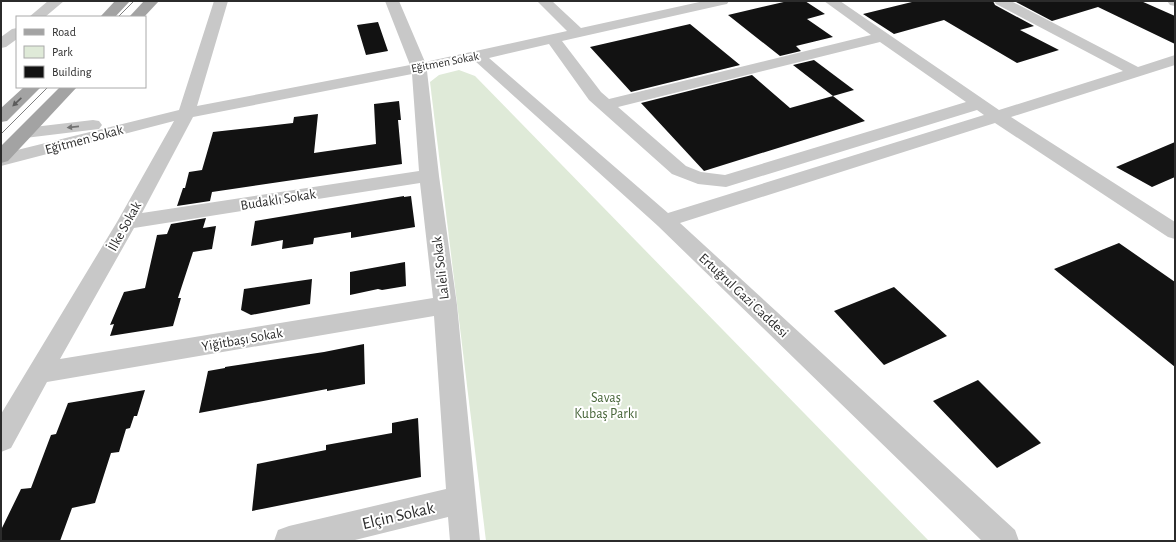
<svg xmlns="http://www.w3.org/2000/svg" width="1176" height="542" font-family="'Alegreya Sans',sans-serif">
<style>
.green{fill:#dfead8}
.building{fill:#121212}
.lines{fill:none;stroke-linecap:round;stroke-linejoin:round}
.minor{fill:#c8c8c8;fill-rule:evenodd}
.major{fill:#a3a3a3;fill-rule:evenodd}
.tram{stroke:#808080;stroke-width:1}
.oneway{fill:#5b5b5b}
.oneway2{fill:#727272}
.labels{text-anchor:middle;stroke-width:4;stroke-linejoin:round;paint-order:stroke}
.far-street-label{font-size:12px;fill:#2b2b2b;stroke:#fff}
.street-label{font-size:14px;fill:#2b2b2b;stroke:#fff}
.park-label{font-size:14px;fill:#48663a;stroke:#fff}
.near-street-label{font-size:17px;fill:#2b2b2b;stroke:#fff}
</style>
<rect width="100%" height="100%" fill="#fff"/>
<path class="green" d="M459,70L475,76L929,541H486L430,82L439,75Z"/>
<path class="building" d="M788,1H805L825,14L807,19L833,37L796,46L801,51L780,56L728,15Z
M916,1H993L995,5L1034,26L1020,30L1059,50L1017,63L944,20L894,34L863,14Z
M1014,1H1141L1175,16V44L1098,7L1052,21Z
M378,22L388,51L366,55L357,25Z
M690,24L740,65L631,92L590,47Z
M814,60L854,90L833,96L793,65Z
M752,75L790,108L833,96L865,121L704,171L641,103Z
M399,101L401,120H398L402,164L212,192L210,201L177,206L183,188H185L189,172L202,170L213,132L293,123L294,117L318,114L314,153L376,144L374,104Z
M1175,142V177L1152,187L1116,167Z
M404,196V197L411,196L415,227L351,238V232L314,238L313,244L282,249L283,240L251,246L255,221Z
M206,218L203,228L216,226L212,249L193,252L178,298H181L173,326L110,336L114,324L110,325L124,292L145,288L157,235L167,234L171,224Z
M1119,243L1175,282V367L1054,269Z
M405,262L406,286L382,290L378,289L350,295V272Z
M312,279L310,304L251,315L241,310L244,289Z
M894,287L947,336L884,365L834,311Z
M364,344L365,384L327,391V389L199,413L208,371L225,368V367L324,352Z
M978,380L1041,443L997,468L933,401Z
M145,390L137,416H134L130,428L126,429L119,452L111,453L95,503L72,508L60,541H1V530L21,489L31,488L51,435L56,434L68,403Z
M418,418L421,477L252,511L257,464L326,450V445L392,433V423Z"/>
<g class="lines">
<path class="minor" d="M48,1H64L45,17H29Z
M214,1H228L197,106L410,65L385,1H399L425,62L567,31L537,1H552L581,28L704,1H729L727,4L722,5L562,41L601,92L609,99L871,35L824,1H840L999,110L1123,71L996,4L994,1H1011L1138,67L1175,55V65L1011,117L1175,222V239L1168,237L995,123L680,223L1015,530L1019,541H982L658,226L475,61L427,71L439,176L457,305L480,541H450L448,517L351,541H274L278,530L289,526L446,489L434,316L47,382L11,448L1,452V414L117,222L174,121L1,166V154L179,110ZM880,42L966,102L725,175L701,172L686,166L618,107ZM549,44L589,100L672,174L698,184L726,187L977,110L984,115L668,213L489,58ZM412,74L419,171L142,213L193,117ZM420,183L433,298L60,359L134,228Z
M1167,1H1175V6L1170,5Z
M17,28V39L6,47L1,48V37L12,29Z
M93,120L99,121L102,125L99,129L25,138L19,137L16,133L19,129L25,128Z"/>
<path class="major" d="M115,1H130L115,17H100Z
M144,1H159L144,17H129Z
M24,87H41L7,121L1,122V108Z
M60,87H77L8,161L1,163V146Z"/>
<path class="tram" d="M118,17L134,1
M1,134L48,87"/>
</g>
<defs><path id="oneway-solid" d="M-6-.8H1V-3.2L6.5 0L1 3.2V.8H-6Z"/></defs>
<use class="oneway" href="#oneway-solid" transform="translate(17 102) rotate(137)"/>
<use class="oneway2" href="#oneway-solid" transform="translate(73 127) rotate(174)"/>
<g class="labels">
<g class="far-street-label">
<text transform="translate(445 62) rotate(-11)" y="4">Eğitmen Sokak</text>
</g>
<g class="street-label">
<text transform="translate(84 139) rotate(-15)" y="5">Eğitmen Sokak</text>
<text transform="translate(278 199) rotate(-9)" y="5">Budaklı Sokak</text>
<text transform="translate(124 226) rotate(-61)" y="5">İlke Sokak</text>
<text transform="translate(440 268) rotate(-97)" y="5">Laleli Sokak</text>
<text transform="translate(744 295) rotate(43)" y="5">Ertuğrul Gazi Caddesi</text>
<text transform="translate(242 339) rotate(-10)" y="5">Yiğitbaşı Sokak</text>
</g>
<g class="park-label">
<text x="606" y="402">Savaş<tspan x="606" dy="16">Kubaş Parkı</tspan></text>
</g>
<g class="near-street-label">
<text transform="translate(398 515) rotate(-13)" y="6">Elçin Sokak</text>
</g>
</g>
<rect width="1176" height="542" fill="none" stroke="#2b2b2b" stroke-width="4"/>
<rect x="16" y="16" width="130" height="72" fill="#ffffff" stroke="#aaaaaa"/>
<rect x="24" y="29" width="20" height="6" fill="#a3a3a3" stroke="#aaaaaa"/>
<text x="52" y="36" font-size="12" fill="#2b2b2b">Road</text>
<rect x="24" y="46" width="20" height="12" fill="#dfead8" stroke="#aaaaaa"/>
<text x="52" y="56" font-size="12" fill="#2b2b2b">Park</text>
<rect x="24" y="66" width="20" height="12" fill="#121212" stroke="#aaaaaa"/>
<text x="52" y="76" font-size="12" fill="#2b2b2b">Building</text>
</svg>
